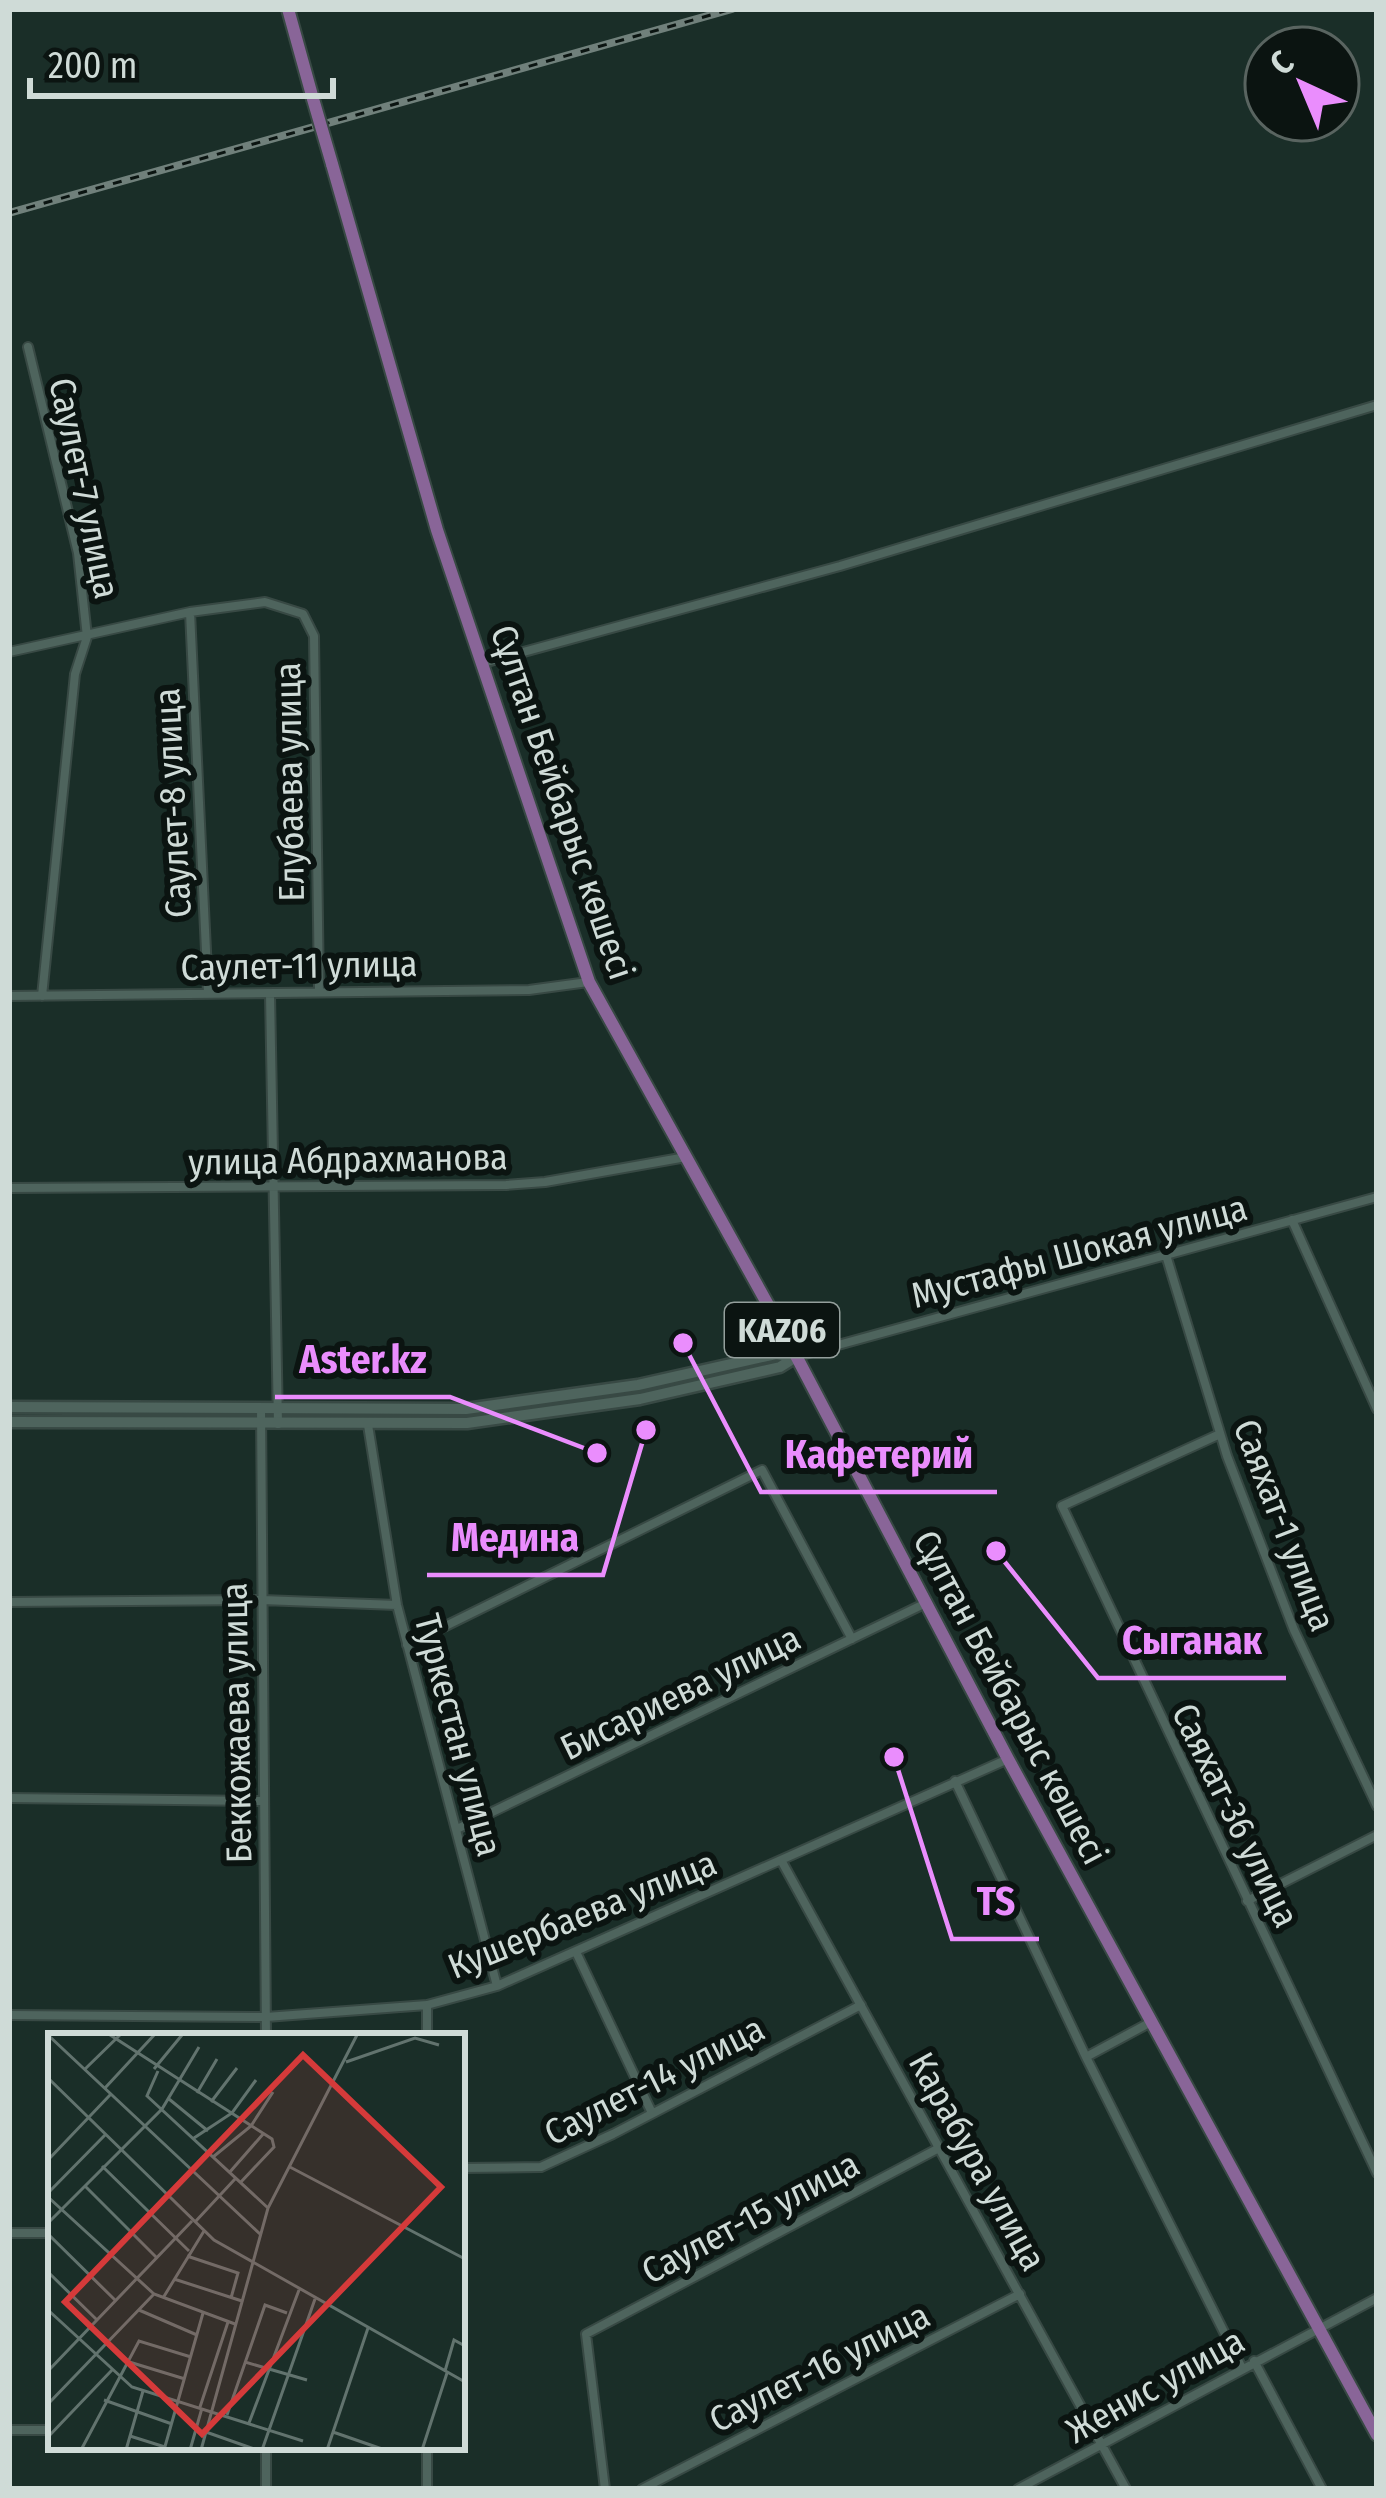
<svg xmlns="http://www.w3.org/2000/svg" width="1386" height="2498" font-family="'Fira Sans Condensed',sans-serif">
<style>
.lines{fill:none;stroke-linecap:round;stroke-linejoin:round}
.street-casing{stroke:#384944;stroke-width:12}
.secondary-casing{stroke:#384944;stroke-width:15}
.primary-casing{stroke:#384944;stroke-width:16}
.street{stroke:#4e645d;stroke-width:8}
.secondary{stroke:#4e645d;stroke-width:10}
.primary{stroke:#896598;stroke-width:12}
.rail-casing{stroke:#70807b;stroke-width:8}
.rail{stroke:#0b1411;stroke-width:3;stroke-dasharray:9;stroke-linecap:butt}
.primary-bridge-casing{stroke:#384944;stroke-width:16;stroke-linecap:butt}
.primary-bridge{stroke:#896598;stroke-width:12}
.labels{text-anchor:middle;stroke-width:12;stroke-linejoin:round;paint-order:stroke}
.shield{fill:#0b1411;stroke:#949f9c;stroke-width:3}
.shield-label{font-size:33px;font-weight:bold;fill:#cfdbd7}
.street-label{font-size:36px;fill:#cfdbd7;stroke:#0b1411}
.inset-road{fill:none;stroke:#62736e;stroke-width:3}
.view{fill:#d53a3a;fill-opacity:0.15;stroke:#d53a3a;stroke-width:6}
.inset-edge{fill:none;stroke:#cfdbd7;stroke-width:6}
.leader{fill:none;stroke:#ea8dfd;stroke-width:4.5}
.callout-dot{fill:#ea8dfd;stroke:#0b1411;stroke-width:4.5}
.callout-label{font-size:39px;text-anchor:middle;font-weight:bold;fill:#ea8dfd;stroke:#0b1411;stroke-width:12;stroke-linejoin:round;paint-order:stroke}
</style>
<rect width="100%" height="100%" fill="#1a2e28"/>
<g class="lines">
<defs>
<path id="street" d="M28,347L78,553L87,637L75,674L42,996
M190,612L208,993
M9,652L190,612L265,602L303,614L314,636L319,992
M483,663L840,566L1377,405
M270,994L278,1424
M9,996L529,990L588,982
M9,1188L506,1185L545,1182L686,1157
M1292,1220L1377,1409
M1166,1255L1227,1456L1294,1630L1377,1806
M798,1356L1377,1197
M261,1409L266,2036
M368,1425L397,1605L497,1986
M1220,1434L1062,1506L1377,2173
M9,1602L262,1600L397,1605
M407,1645L762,1470L852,1639
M955,1781L1086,2057L1242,2368
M9,1798L264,1801
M457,1829L926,1603
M781,1860L1126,2489
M1247,1901L1377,1835
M576,1952L652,2113
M427,2005V2036
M9,2015L266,2017L427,2005L497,1986L1008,1759
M1086,2057L1151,2022
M462,2168L541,2167L613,2134L861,2005
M9,2233H51
M1254,2361L1322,2489
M9,2430H51
M427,2447V2489
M266,2489V2447
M605,2489L586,2334L939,2148
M642,2489L1020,2294
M1018,2489L1377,2298"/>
<path id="secondary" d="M9,1407L466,1409L638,1385L776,1354L796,1357
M9,1422L467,1423L640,1399L780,1367L796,1357"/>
<path id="primary" d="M288,9L313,99
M332,164L437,530L589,982L793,1350L1008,1759L1377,2435"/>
</defs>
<use href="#street" class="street-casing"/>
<use href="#secondary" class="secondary-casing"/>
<use href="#primary" class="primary-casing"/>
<use href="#street" class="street"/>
<use href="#secondary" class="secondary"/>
<use href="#primary" class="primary"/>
<defs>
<path id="rail" d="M9,213L732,9"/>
</defs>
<use href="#rail" class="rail-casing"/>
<use href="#rail" class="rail"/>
<defs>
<path id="primary-bridge" d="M313,99L332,164"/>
</defs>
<use href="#primary-bridge" class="primary-bridge-casing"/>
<use href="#primary-bridge" class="primary-bridge"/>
</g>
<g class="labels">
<rect class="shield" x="725" y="1303" width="114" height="54" rx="9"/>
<g class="shield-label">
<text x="782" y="1342">KAZ06</text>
</g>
<g class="street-label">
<text transform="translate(85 488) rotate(78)" y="13">Саулет-7 улица</text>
<text transform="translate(289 782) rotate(-91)" y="13">Елубаева улица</text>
<text transform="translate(563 802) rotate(71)" y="13">Сұлтан Бейбарыс көшесі</text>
<text transform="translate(172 803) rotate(-93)" y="13">Саулет-8 улица</text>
<text transform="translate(299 965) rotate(-1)" y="13">Саулет-11 улица</text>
<text transform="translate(348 1159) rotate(-1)" y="13">улица Абдрахманова</text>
<text transform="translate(1079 1251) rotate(-15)" y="13">Мустафы Шокая улица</text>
<text transform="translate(1285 1525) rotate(69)" y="13">Саяхат-1 улица</text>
<text transform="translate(680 1692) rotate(-26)" y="13">Бисариева улица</text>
<text transform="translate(1011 1697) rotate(62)" y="13">Сұлтан Бейбарыс көшесі</text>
<text transform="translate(236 1723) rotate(-91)" y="13">Беккожаева улица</text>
<text transform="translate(459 1735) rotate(75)" y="13">Туркестан улица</text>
<text transform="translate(1236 1815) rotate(64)" y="13">Саяхат-36 улица</text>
<text transform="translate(582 1914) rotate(-22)" y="13">Кушербаева улица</text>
<text transform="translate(654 2080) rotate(-27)" y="13">Саулет-14 улица</text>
<text transform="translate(978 2161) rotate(61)" y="13">Карабура улица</text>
<text transform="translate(750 2217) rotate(-28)" y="13">Саулет-15 улица</text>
<text transform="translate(819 2367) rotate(-27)" y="13">Саулет-16 улица</text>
<text transform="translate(1155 2385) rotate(-29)" y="13">Женис улица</text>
</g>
</g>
<g transform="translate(48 2033)">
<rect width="417" height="417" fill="#1a2e28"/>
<path class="inset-road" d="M59,0L224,106L226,114L192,150M0,2L212,201M298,29L367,5L391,12M106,36L134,2M36,37L74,0M110,38L99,63L220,175M0,45L166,207L417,349M57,55L108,0M149,60L169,26M121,66L160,98M163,69L189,35M146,105L184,80L208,47M165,124L203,93L225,59M0,127L62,62M54,133L141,218M240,133L417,226M181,140L216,100M37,153L108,224M0,160L58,101M0,164L106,261L187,291M147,189L187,146M0,190L114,76L151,14M0,201L68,268M139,223L190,240L183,265M0,239L49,287M126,246L194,268M115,265L156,198M0,277L84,354L255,408M91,277L149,302M78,328L137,346M197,329L259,347M0,338L144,188M397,338L406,307L417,313M56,367L124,391M0,371L106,261M152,374L180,289M179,382L217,272L239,280M201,390L251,257M158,399L209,417M285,399L337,417M82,403L117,414M0,404L64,337M33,417L91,308L143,324M78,417L95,358M116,417L155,280M142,417L154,375M153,417L220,175L310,0M214,417L267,266M279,417L320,295M374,417L399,340"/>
<path class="view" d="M255,22L393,154L154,401L17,269Z"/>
<rect width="417" height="417" class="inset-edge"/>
</g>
<path class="leader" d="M597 1453L450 1397H275M683 1343L761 1492H997M646 1430L603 1575H427M996 1551L1098 1678H1286M894 1757L952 1939H1039"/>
<g class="callout-dot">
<circle cx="597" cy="1453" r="12"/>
<circle cx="683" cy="1343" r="12"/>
<circle cx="646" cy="1430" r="12"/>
<circle cx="996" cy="1551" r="12"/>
<circle cx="894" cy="1757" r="12"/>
</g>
<g class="callout-label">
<text x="363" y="1373">Aster.kz</text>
<text x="879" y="1468">Кафетерий</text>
<text x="515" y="1551">Медина</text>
<text x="1192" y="1654">Сыганак</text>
<text x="996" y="1915">TS</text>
</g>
<rect width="1386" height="2498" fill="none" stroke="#cfdbd7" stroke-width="24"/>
<g transform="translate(1302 84) rotate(316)"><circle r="57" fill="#0b1411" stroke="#596460" stroke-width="3"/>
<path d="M0-9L21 45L0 30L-21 45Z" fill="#ea8dfd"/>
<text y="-18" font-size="33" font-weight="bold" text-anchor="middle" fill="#cfdbd7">С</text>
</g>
<path d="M30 78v18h303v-18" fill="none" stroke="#cfdbd7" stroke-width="6"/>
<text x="48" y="78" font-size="36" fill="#cfdbd7" stroke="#0b1411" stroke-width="9" paint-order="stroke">200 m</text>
</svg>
